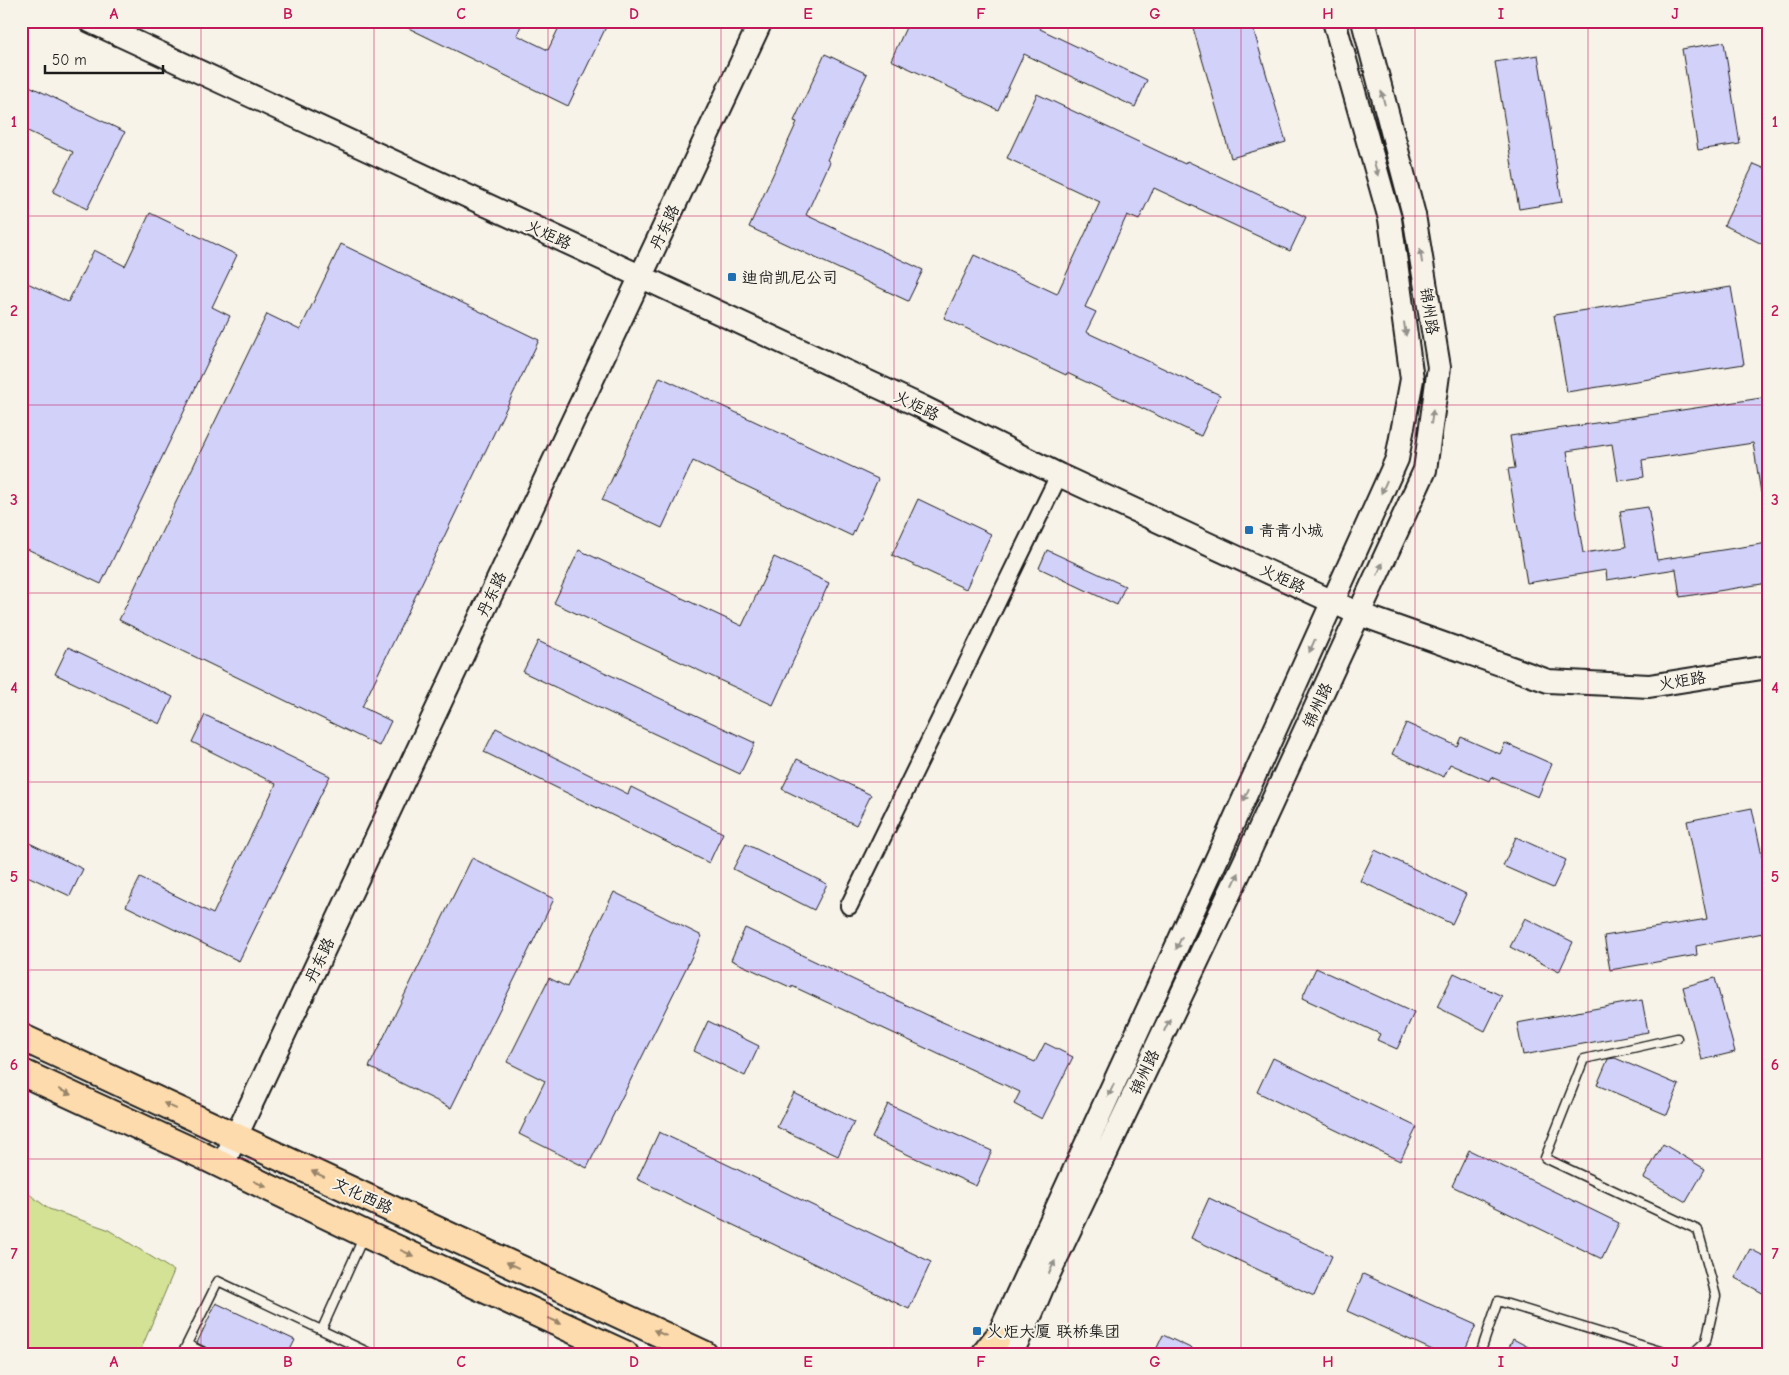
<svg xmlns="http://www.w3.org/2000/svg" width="1789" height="1375" font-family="'Comic Neue','LXGW WenKai TC',sans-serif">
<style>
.green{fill:#d3e295;stroke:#787f58}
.building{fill:#d2d1fa;stroke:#1c1c1c}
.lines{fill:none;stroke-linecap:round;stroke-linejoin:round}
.service-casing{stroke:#1c1c1c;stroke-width:11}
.minor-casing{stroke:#1c1c1c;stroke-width:20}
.secondary-casing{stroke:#1c1c1c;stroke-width:26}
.primary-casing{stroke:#1c1c1c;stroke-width:30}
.service{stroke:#f7f3e8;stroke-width:8}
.minor{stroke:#f7f3e8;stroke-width:16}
.secondary{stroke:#f7f3e8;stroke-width:22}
.primary{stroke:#fedbac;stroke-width:26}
.oneway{fill:#94928c}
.oneway2{fill:#98856b}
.grid{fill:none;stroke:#c2185b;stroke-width:1;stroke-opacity:0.55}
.poi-dot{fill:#1f6fb2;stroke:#f7f3e8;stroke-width:2}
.labels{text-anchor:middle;stroke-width:4;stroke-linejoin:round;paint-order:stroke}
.street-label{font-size:16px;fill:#1c1c1c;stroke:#f7f3e8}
.poi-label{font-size:16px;fill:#1c1c1c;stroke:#f7f3e8;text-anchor:start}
.neatline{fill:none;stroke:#c2185b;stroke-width:2}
.grid-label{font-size:16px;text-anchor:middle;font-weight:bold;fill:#c2185b}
</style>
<rect width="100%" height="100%" fill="#f7f3e8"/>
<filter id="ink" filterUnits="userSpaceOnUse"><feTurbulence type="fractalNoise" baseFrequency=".02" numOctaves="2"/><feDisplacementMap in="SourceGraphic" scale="10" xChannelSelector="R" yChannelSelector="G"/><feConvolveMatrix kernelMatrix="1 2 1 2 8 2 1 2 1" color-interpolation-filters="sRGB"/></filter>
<g filter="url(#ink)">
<path class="green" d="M21,1188L49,1209L107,1229L174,1271L139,1354H21Z"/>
<path class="building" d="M394,21H523L517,35L548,50L562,21H594L606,27L568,106Z
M909,21H1044L1040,29L1147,80L1135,107L1024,54L998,110L891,60Z
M1191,21H1251L1286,142L1231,158Z
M1724,42L1740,144L1698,150L1682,49Z
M825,54L867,74L827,160L830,162L806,215L923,270L908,301L749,227L797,122L794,121Z
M1538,55L1562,202L1519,209L1495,62Z
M21,82L125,132L87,209L53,192L73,152L21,128Z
M1037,94L1185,164L1187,161L1306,217L1290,251L1154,188L1139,220L1127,215L1085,307L1096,312L1086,332L1220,395L1201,436L1067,373L1066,375L944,318L974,255L1057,294L1100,202L1007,158Z
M1754,164L1768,170V247L1724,225Z
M150,213L237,255L212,307L230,316L101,584L21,546V280L68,302L94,250L125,266Z
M341,244L539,340L362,707L391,721L379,746L119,620L267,314L300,330Z
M1731,287L1744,364L1567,392L1554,315Z
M660,377L878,479L852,536L693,461L662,528L602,500Z
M1768,397V492L1761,493L1753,443L1642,460L1644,477L1618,481L1612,444L1567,451L1583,553L1626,547L1620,511L1648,507L1657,560L1768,543V583L1680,597L1676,569L1607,580L1606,570L1527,583L1508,469L1515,468L1510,436Z
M918,499L991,534L966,589L892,555Z
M579,550L742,626L774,557L829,583L773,705L554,603Z
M1047,550L1125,586L1117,605L1039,568Z
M538,641L755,743L740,774L523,672Z
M68,647L173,697L160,724L55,674Z
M205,715L330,776L239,961L126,906L140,878L213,914L276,784L192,742Z
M1406,723L1457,746L1461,737L1500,754L1505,743L1552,764L1538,797L1491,777L1489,781L1450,764L1444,777L1392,754Z
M496,728L628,794L631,787L723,833L709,863L484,752Z
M797,759L871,795L856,825L782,789Z
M1752,808L1768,885V932L1696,946L1697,955L1610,970L1604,936L1707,919L1687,821Z
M1516,837L1566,860L1553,888L1503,866Z
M21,839L83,869L70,896L21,873Z
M746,844L827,884L814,910L733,869Z
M1375,850L1466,894L1452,924L1360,881Z
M472,858L554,899L451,1108L369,1067Z
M614,892L702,936L587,1168L519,1134L545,1081L507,1062L549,978L567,987Z
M1525,918L1573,942L1559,972L1510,947Z
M745,928L940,1021L1035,1062L1045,1043L1073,1057L1042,1119L1014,1104L1020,1092L792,986V988L731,960Z
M1316,968L1414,1013L1397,1049L1377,1040L1380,1034L1302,998Z
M1454,973L1502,996L1485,1031L1437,1007Z
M1715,978L1735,1052L1702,1060L1683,987Z
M1642,1000L1648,1032L1523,1055L1517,1023Z
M708,1021L759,1046L745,1076L694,1051Z
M1273,1058L1417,1127L1400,1161L1257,1092Z
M1615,1058L1679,1085L1667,1115L1597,1085L1608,1059Z
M794,1093L854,1122L838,1156L777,1127Z
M888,1104L992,1151L976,1186L872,1138Z
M659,1132L931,1262L909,1309L637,1179Z
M1663,1144L1705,1169L1686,1202L1644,1178Z
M1469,1150L1619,1223L1602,1259L1452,1186Z
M1209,1198L1332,1256L1314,1296L1191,1238Z
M1750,1249L1768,1258V1296L1735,1278Z
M1363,1274L1476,1325L1463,1354H1441L1347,1311Z
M216,1303L295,1340L288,1354H219L197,1343Z
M1163,1335L1203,1354H1154Z
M1513,1339L1542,1354H1506Z"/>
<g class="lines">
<defs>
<path id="service" d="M1677,1038L1584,1059L1545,1158L1698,1230L1716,1296L1706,1341L1692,1354
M322,1329L363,1238
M187,1344L207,1354
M182,1354L218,1281L372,1354
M1480,1354L1498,1301L1670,1354"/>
<path id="minor" d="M849,906L1059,475"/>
<path id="secondary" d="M90,21L920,406L1059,475L1359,614L1548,681L1649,686L1768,667
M222,1166L761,21
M990,1354L1219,854L1397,459L1412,379L1390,219L1334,21
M1011,1354L1032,1312L1042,1288L1243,865L1425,470L1439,367L1414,215L1363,21"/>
<path id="primary" d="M21,1037L704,1354
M21,1072L201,1155L365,1234L625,1354
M985,1354L996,1340"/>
</defs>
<use href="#service" class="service-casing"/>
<use href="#minor" class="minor-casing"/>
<use href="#secondary" class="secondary-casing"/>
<use href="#primary" class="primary-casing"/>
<use href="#service" class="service"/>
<use href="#minor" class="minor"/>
<use href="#secondary" class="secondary"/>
<use href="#primary" class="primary"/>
</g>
<defs><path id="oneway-solid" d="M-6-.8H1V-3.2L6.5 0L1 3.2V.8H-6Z" transform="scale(1.25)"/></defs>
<g class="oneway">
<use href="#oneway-solid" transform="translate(1383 98) rotate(-105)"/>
<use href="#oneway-solid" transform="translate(1376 169) rotate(74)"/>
<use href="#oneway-solid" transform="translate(1421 256) rotate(-99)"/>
<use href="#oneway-solid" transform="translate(1405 329) rotate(82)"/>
<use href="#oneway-solid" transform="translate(1432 417) rotate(-82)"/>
<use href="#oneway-solid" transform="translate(1384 487) rotate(114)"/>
<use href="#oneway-solid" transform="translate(1380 569) rotate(-66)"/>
<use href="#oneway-solid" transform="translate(1312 646) rotate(114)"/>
<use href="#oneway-solid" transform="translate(1246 795) rotate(114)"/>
<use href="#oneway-solid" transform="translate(1236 879) rotate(-65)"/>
<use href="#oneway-solid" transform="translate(1179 943) rotate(115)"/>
<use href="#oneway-solid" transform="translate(1167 1025) rotate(-65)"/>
<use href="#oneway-solid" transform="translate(1111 1090) rotate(115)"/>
<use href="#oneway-solid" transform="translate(1052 1267) rotate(-65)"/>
</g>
<g class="oneway2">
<use href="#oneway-solid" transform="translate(65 1092) rotate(25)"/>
<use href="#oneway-solid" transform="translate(170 1106) rotate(-155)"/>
<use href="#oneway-solid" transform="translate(318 1174) rotate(-155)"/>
<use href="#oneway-solid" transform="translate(260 1184) rotate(25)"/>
<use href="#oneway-solid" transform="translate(407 1253) rotate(25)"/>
<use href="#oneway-solid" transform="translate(513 1265) rotate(-155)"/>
<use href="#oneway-solid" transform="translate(555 1321) rotate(25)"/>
<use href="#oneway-solid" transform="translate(660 1333) rotate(-155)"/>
</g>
</g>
<path class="grid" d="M201,21V1354M374,21V1354M548,21V1354M721,21V1354M894,21V1354M1068,21V1354M1241,21V1354M1415,21V1354M1588,21V1354M21,216H1768M21,405H1768M21,593H1768M21,782H1768M21,970H1768M21,1159H1768"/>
<g class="poi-dot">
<rect x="727" y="272" width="10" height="10" rx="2.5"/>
<rect x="1244" y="525" width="10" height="10" rx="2.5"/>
<rect x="972" y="1326" width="10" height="10" rx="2.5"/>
</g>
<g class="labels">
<g class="street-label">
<text transform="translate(664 227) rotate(-65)" y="6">丹东路</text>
<text transform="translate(549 234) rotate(25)" y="6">火炬路</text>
<text transform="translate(1430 311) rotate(81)" y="6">锦州路</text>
<text transform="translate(917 405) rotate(26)" y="6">火炬路</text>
<text transform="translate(1283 578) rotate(25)" y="6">火炬路</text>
<text transform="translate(491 594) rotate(-65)" y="6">丹东路</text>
<text transform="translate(1682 680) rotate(-9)" y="6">火炬路</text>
<text transform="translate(1317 705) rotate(-65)" y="6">锦州路</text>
<text transform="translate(319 960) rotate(-65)" y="6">丹东路</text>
<text transform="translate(1144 1072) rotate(-65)" y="6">锦州路</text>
<text transform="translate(363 1195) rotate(25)" y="6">文化西路</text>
</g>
<g class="poi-label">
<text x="742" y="283">迪尚凯尼公司</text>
<text x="1259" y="536">青青小城</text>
<text x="987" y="1337">火炬大厦 联桥集团</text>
</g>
</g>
<rect width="1789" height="1375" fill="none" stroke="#f7f3e8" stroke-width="55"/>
<path d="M45 65v8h118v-8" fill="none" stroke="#1c1c1c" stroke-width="2.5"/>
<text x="52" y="65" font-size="15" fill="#1c1c1c" stroke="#f7f3e8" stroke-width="4" paint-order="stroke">50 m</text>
<rect x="28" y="28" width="1734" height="1320" class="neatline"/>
<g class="grid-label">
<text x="114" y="19">A</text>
<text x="288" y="19">B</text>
<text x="461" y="19">C</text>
<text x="634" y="19">D</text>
<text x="808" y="19">E</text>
<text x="981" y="19">F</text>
<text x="1155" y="19">G</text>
<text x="1328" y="19">H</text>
<text x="1501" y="19">I</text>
<text x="1675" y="19">J</text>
<text x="14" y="127">1</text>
<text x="1775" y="127">1</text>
<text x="14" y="316">2</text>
<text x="1775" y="316">2</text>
<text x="14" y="505">3</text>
<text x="1775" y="505">3</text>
<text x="14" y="693">4</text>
<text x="1775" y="693">4</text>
<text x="14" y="882">5</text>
<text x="1775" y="882">5</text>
<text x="14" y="1070">6</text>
<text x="1775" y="1070">6</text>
<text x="14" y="1259">7</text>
<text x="1775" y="1259">7</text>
<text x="114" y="1367">A</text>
<text x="288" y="1367">B</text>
<text x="461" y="1367">C</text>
<text x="634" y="1367">D</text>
<text x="808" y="1367">E</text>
<text x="981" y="1367">F</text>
<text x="1155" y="1367">G</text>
<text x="1328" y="1367">H</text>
<text x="1501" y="1367">I</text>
<text x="1675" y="1367">J</text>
</g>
</svg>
